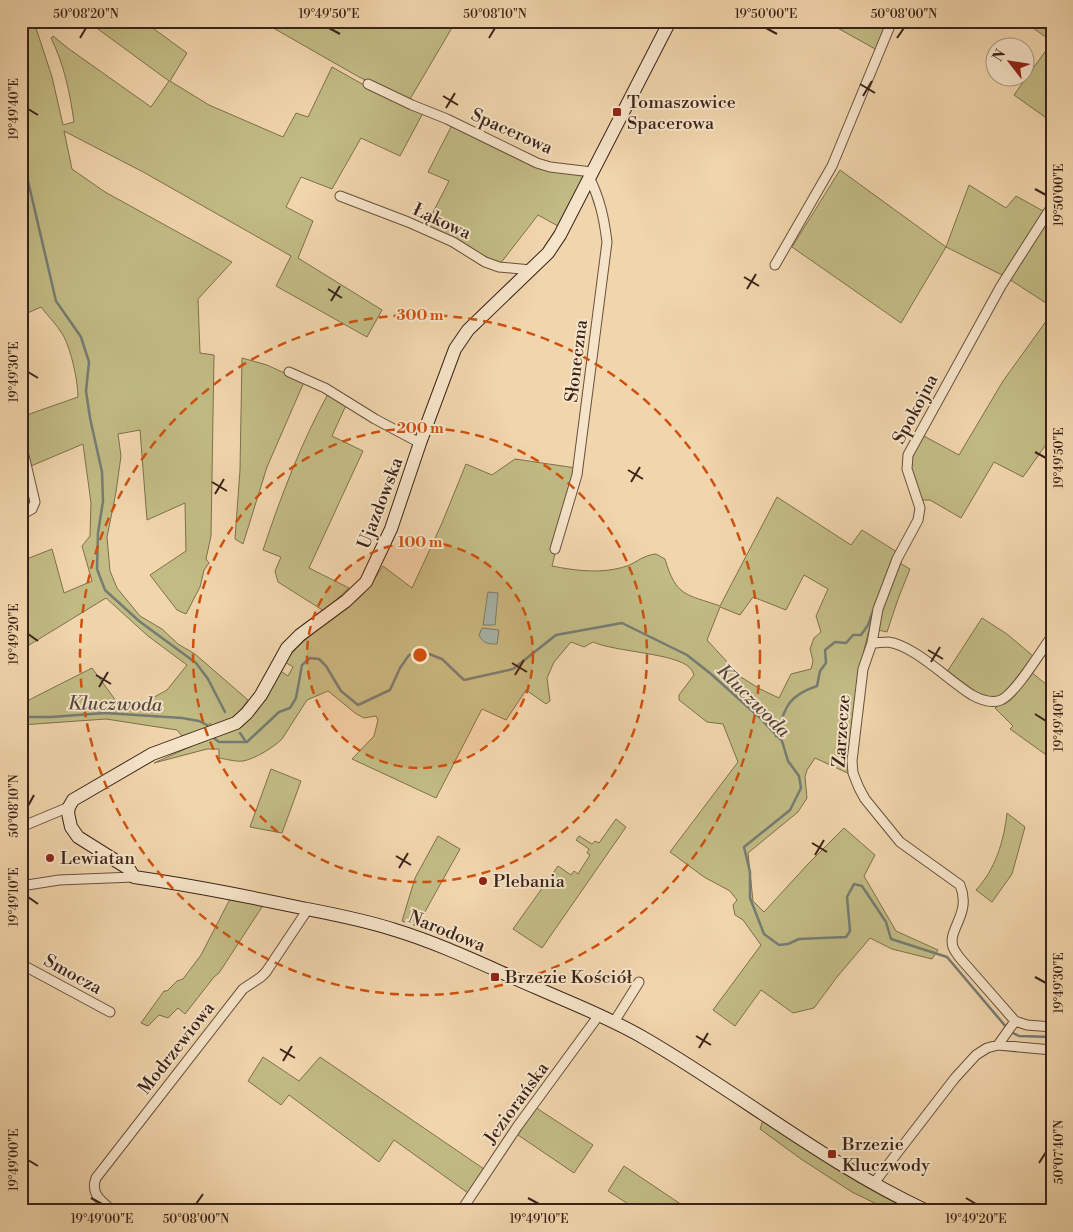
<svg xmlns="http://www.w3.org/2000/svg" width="1073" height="1232" font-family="'Libre Bodoni',serif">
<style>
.green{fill:#c2bb84;stroke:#7e6f4e;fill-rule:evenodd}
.water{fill:#9cb8b0;stroke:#757c74}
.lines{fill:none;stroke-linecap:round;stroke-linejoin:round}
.stream{stroke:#757c74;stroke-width:2.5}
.street-casing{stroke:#68503e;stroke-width:11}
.secondary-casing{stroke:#3a2319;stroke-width:14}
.street{stroke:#f6e4c9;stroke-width:9}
.secondary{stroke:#f6e4c9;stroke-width:12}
.ticks{fill:none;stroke:#3a2319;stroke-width:2}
.ring{fill:none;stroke:#ce510e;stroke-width:2.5;stroke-dasharray:9 6}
.poi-dot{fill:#8f2418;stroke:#f6e4c9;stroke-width:2}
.labels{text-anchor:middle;stroke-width:4;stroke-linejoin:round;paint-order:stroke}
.poi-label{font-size:18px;fill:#3a2319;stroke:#f6e4c9;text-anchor:start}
.street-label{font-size:18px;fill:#3a2319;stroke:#f6e4c9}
.water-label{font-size:19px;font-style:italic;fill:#52483f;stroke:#f6e4c9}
.centre{fill:#ce510e;stroke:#f6e4c9;stroke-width:2.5}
.ring-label{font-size:15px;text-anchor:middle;font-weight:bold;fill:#ce510e;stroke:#f6e4c9;stroke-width:4;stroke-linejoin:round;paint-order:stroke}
.neatline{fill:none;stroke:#3a2319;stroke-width:2}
.ticks-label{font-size:12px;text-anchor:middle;fill:#3a2319}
</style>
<rect width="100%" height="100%" fill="#f1d5ac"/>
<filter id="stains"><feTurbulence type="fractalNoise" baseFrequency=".004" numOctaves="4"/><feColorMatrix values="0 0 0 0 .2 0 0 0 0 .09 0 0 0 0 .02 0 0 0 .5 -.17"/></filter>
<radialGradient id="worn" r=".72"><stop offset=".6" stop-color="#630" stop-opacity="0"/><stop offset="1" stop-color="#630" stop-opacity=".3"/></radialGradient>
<path class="green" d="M21,21H40L36,28L52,77L63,125L74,122C70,93 64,64 51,38L53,36L69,49L151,107L169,81L87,21H143L187,53L170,81L209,105L283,137L296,113L308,117L332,67L364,85L423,113L400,156L361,138L332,189L301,177L286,207L313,221L298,258L382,310L367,337L276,286L291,256L145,173L64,131L72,169L105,192L232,262L198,299L200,353L214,355L211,536L206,559L209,563L204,570L200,587L186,614L177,610L150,575L186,551L185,503L147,520L140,430L118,434L121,456L116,492L107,537L110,571L117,588L140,616L162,629L178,644L195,654L248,700L236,716L212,727L210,723L205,729L182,736L177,730L106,719L21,725V704L92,668L122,709L131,710L167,690L187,665L148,636L106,598L21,650V555L24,560L52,549L64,593L92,581L82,546L90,536L91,503L83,444L31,466L21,430V417L78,397C78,381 71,349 63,335C57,325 48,316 41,307L21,316Z
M261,21H456L410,99L402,98L359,77Z
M825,21H888L877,50Z
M1023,21H1052V41L1050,40Z
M1052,42V122L1014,95Z
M452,125L537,166L585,175L558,226L538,215L500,264L426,226L449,181L428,172Z
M840,170L946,247L969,185L1006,208L1016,196L1045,212L1004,276L946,247L901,323L792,247Z
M1052,212V307L1009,279Z
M1052,313V436L1023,477L994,462L961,518L930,500H922L909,468L910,455L922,435L959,455L1003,381Z
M242,358L267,365L304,382L267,467L243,544L235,539L240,470Z
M328,394L347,403L332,436L363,451L309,568L349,588L324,611L278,582L275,571L281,557L263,550C281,496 301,443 328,394Z
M515,459L576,468L552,566C577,571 603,574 627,566C637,562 644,555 656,554L665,559C676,597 686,594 720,606L777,497L851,545L862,530L897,552C879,592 866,633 859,676C854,708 854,743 852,775L815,758L807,770L805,777L807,798L798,812L748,853L753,901L764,912L808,864L844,828L875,855L864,876L896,931L938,950L932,959L892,949L870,938L837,977L814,1008L793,1013L761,990L735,1026L713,1010L761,945L743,920L735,915L733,905L737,900L730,891L704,877L670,852L738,762L723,724L707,722L679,700V695L694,675C693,672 692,670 690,668C676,653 615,652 593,642L584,647L571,642L554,662L547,678L550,701L546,704L526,690L506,720L482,709L436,798L352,759L374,736L378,720L376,716L364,718L355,713L328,691L307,700L282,739C274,747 255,759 243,761C236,762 226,759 219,758V749H207L154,763L239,725L266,700L279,670L288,676L293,667L285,662C303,637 330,622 353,603C366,592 374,580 383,566L412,588L442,523L466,464L492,475ZM804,575L828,589L816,616L821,632L814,638L810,649L813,661L811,669L791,674L779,698L760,689L741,677L707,640L720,607L740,615L753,597L786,610Z
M898,562L910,569L898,599L887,632L878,630V620Z
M982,618L1007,634L1033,656L1007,694L994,700L974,695L947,672Z
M1031,672L1052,689V759L1010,729L1013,726L995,708L1013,694Z
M271,769L301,781L282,833L250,827Z
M1007,813L1025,827L1012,874L992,902L976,890C995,870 1004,841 1007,813Z
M616,819L626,827L542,948L513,929L558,866L571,875L574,871L578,874L590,855L587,853L589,849L576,840L579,836L592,844L595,841L599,843Z
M438,836L460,849L417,926L402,921L415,878Z
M230,899L264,904L219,973L214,977L185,1014L178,1008L168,1018L159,1015L148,1026L141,1023L164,991H167L177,981L183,979L201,955Z
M263,1057L299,1081L320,1057L484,1169L468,1193L394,1140L379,1162L289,1095L281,1105L248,1081Z
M535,1107L593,1145L574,1173L518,1135Z
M763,1120L915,1211H891L852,1192L801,1159L760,1129Z
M624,1166L691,1211H639L608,1191Z"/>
<path class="water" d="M488,592L498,593L495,625H483Z
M482,628L499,630L497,644C489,644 483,644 479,635Z"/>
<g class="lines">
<path class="stream" d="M21,151L56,301L81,337L89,362L86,391L90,418L102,472L103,501L98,533L97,569L105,590L139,621L196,663L208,679L225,712
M21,717H51L105,713L182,718L199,721L207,725
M240,733L246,742
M211,736L219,742H247L279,712L290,708L296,698L302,665L310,658L319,659L326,666L341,691L358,705L390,690L400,668L409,655L424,652L442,659L464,680L513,669L556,635L622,623L687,655L711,674L759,717L782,741L788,761L799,776L801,788L790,810L744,847L750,872V898L764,934L779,945L788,944L799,939L846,937L850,931L847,897L854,884L862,886L886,922L891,939L947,957L1007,1028
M776,736C785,708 787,696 817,686L820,671L826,663L825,650L835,642L846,643L853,635H861L868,625L873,611
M1011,1032L1019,1036L1052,1037"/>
<defs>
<path id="street" d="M368,84L412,105L447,119L537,163L550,167L592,172
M340,196L408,222L453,242L485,262L499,267L531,270
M1052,206L1001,286L908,455L907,469L920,508L918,520L897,559L878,609L872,643L863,669L852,761L853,773L859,788L865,799L900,842L960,885C972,914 947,929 953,947C954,950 957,954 959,957L1015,1021L1027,1025L1052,1027
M775,265L832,166L892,21
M289,372L325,388L375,419L420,443
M21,443L35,502L32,509L21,515
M555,549L577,475L607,242C604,218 600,199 589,177
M872,643C877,643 883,642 888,642C914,645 949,681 972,695C981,700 991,704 1001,700C1016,693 1041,651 1052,636
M21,827L69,807
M21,886L59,880L134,877
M21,964L110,1012
M614,1022L639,982
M998,1045L1015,1021
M874,1183L955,1078L976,1055L987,1048L998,1045L1052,1050
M113,1211C101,1201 90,1194 96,1178L243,989L261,977L266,972L308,909
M461,1211L517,1127L599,1015"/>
<path id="secondary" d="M670,21L560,235L548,253L468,330L455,349L420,443L391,529L366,582L346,601L300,635L287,648L261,695L247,713L236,723L152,754L73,800L69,807L68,813L71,827L78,837L129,869L134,877C190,885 246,896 302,908C333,914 365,920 395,930C444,945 490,968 537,988C573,1004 610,1018 644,1038C739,1093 826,1164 927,1211"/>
</defs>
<use href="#street" class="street-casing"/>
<use href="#secondary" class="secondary-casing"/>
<use href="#street" class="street"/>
<use href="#secondary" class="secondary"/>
</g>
<path class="ticks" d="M329,28L340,34M766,28L777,34M80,38L86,28M489,38L495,28M897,38L904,28M860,84L875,93M443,96L458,105M863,96L872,81M446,108L455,93M28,109L38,115M1035,189L1046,195M744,277L759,286M328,289L342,298M747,289L756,274M331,301L340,286M28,372L38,378M1035,452L1046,458M628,470L643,479M212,482L227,491M631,482L640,467M215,494L224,479M28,634L38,641M928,650L943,659M931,662L940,647M512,663L527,672M96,675L111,684M515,675L524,660M99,687L108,672M1035,714L1046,721M28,806L34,795M812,843L827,852M815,855L824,840M396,856L411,865M399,868L408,853M28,897L38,904M1035,977L1046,983M696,1036L711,1045M699,1048L708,1033M280,1049L295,1058M283,1061L292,1046M28,1160L38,1166M1039,1163L1046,1152M91,1198L102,1204M528,1198L539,1204M966,1198L976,1204M196,1204L203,1194"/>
<circle cx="420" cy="655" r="113" fill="#ce510e" fill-opacity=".12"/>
<g class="ring">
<circle cx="420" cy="655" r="113"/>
<circle cx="420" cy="655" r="227"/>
<circle cx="420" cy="655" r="340"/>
</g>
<g class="poi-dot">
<rect x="612" y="107" width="10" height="10" rx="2.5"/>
<circle cx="50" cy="858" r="5"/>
<circle cx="483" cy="881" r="5"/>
<rect x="490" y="972" width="10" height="10" rx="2.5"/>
<rect x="827" y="1149" width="10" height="10" rx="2.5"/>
</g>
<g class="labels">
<g class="poi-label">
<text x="627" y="108">Tomaszowice<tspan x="627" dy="21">Spacerowa</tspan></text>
<text x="60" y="864">Lewiatan</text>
<text x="493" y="887">Plebania</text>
<text x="505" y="983">Brzezie Kościół</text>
<text x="842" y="1150">Brzezie<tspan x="842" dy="21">Kluczwody</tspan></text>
</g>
<g class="street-label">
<text transform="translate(512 131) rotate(24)" y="6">Spacerowa</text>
<text transform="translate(442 221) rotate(25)" y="6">Łąkowa</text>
<text transform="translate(576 361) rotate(-83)" y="6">Słoneczna</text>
<text transform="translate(915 409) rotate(-62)" y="6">Spokojna</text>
<text transform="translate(380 503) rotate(-69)" y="6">Ujazdowska</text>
<text transform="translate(841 731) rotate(-86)" y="6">Zarzecze</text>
<text transform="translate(447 931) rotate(22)" y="6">Narodowa</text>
<text transform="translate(73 974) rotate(29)" y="6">Smocza</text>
<text transform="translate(176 1048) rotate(-52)" y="6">Modrzewiowa</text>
<text transform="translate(516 1103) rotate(-54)" y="6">Jeziorańska</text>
</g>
<g class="water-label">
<text transform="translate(754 700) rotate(45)" y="7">Kluczwoda</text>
<text transform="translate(115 703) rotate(1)" y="7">Kluczwoda</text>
</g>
</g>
<circle cx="420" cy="655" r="8" class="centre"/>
<g class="ring-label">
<text x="420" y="320">300 m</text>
<text x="420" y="433">200 m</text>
<text x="420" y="547">100 m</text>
</g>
<rect width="1073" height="1232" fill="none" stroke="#f1d5ac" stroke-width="55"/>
<g transform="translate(1010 62) rotate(301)"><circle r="24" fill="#f6e4c9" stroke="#ab9783"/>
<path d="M0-4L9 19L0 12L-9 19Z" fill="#8f2418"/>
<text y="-8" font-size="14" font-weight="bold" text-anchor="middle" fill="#3a2319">N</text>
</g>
<rect x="28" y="28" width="1018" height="1176" class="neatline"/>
<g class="ticks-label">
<text x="86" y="18">50°08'20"N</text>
<text x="329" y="18">19°49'50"E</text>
<text x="495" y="18">50°08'10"N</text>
<text x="766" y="18">19°50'00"E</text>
<text x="904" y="18">50°08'00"N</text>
<text transform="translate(14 109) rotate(-90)" y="4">19°49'40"E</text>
<text transform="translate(1059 195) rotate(-90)" y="4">19°50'00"E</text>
<text transform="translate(14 372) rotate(-90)" y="4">19°49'30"E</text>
<text transform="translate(1059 458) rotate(-90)" y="4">19°49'50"E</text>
<text transform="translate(14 634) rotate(-90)" y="4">19°49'20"E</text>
<text transform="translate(1059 721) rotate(-90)" y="4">19°49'40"E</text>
<text transform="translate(14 806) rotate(-90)" y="4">50°08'10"N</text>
<text transform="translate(14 897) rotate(-90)" y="4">19°49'10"E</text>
<text transform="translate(1059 983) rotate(-90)" y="4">19°49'30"E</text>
<text transform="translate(1059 1152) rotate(-90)" y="4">50°07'40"N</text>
<text transform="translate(14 1160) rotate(-90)" y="4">19°49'00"E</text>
<text x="102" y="1223">19°49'00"E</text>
<text x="196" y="1223">50°08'00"N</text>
<text x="539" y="1223">19°49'10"E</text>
<text x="976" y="1223">19°49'20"E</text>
</g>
<rect width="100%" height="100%" filter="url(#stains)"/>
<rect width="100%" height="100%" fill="url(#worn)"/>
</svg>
